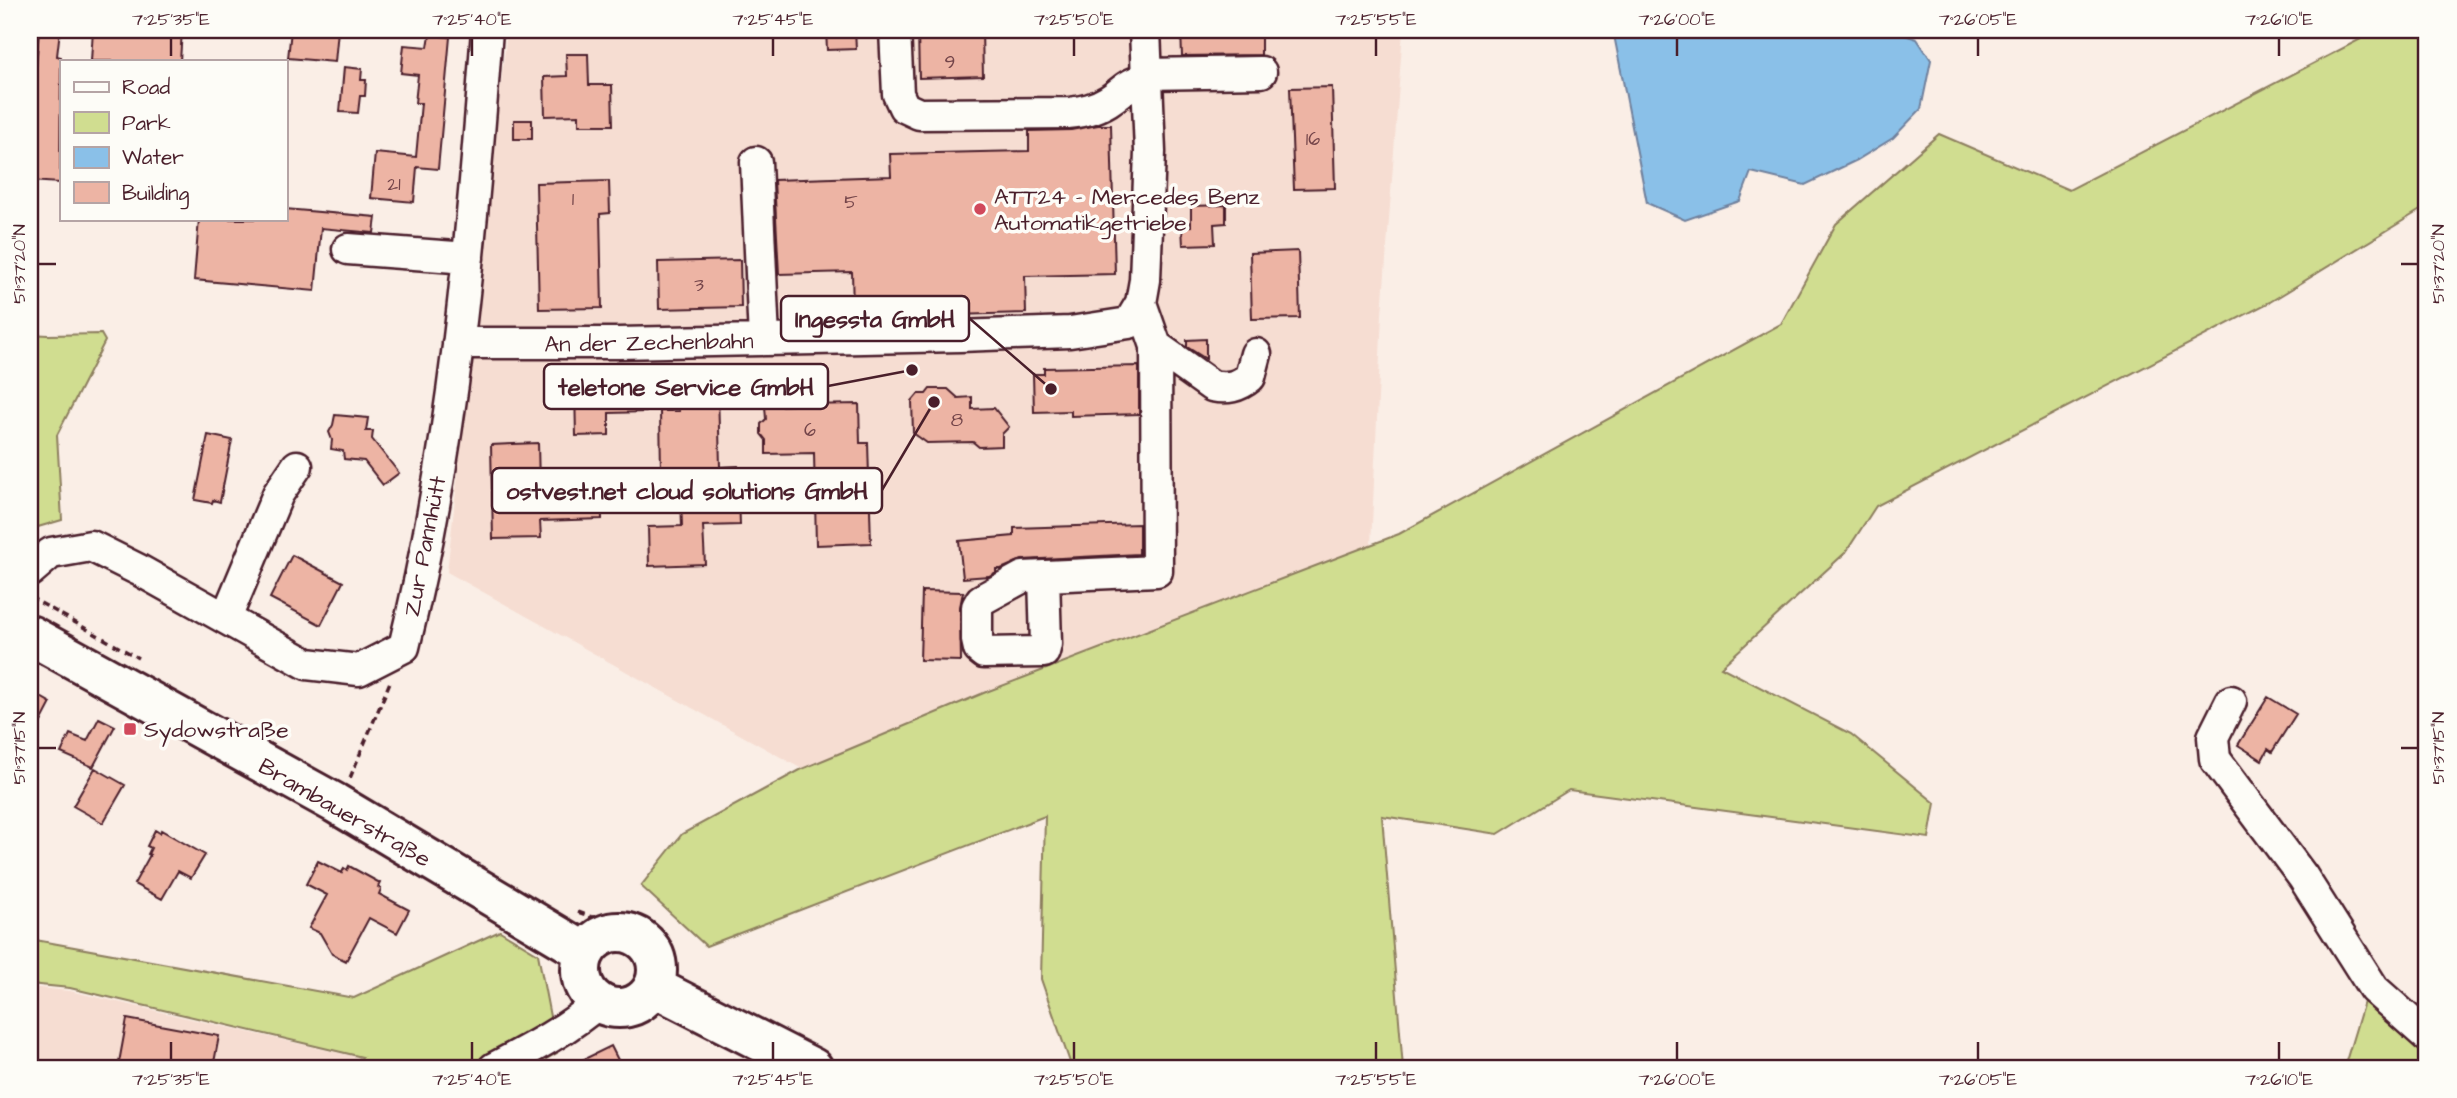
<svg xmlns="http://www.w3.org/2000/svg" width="2457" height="1098" font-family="'Architects Daughter',sans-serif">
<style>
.built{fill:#f6ddd2}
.green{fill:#d0dd90;stroke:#8d7e5e;stroke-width:2}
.water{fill:#8ac0e8;stroke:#70809c;stroke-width:2}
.building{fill:#edb4a4;stroke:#4a1f2b;stroke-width:2}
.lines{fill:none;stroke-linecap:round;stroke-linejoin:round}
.minor-casing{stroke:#4a1f2b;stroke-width:35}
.major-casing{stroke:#4a1f2b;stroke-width:44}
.path{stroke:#4a1f2b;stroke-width:3.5;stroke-dasharray:7 5;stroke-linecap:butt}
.minor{stroke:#fdfcf7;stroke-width:30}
.major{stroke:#fdfcf7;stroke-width:38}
.ticks{fill:none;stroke:#4a1f2b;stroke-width:2.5}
.poi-dot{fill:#d1495b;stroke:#fdfcf7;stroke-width:2.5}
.labels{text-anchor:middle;stroke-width:7;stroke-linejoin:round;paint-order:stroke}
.number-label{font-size:19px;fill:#734449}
.poi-label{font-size:23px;fill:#4a1f2b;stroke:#fdfcf7;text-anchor:start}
.street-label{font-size:23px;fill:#4a1f2b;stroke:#fdfcf7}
.leader{fill:none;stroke:#4a1f2b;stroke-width:2.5}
.callout-dot{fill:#4a1f2b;stroke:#fdfcf7;stroke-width:2.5}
.callout{fill:#fdfcf7;stroke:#4a1f2b;stroke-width:2.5}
.callout-label{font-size:24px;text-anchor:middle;font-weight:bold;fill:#4a1f2b}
.neatline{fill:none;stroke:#4a1f2b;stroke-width:2.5}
.ticks-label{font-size:18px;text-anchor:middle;fill:#4a1f2b}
</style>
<rect width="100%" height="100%" fill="#faeee6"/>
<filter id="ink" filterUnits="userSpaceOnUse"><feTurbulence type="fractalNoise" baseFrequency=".0143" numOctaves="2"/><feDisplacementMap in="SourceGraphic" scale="14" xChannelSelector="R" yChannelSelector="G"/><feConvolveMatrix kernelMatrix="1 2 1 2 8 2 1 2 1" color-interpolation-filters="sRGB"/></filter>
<g filter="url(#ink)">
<path class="built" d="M507,30H1403L1382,314L1371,545L986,692L802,769L447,572Z
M30,987L70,991L361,1058L343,1068H30Z"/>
<path class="green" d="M2378,30H2427V206L2270,302L1876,506L1846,552L1721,667L1851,734L1935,803L1929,838L1569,790L1498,834L1382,816L1403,1068H1072L1041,979L1045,816L706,946L641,886L682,834L802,769L986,692L1399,534L1781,324L1836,224L1939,134L2069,190Z
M30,334L48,335L101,334L105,341L57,435L62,520L38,527L30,533Z
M500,931L538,954L557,1053L530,1068H344L362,1057L70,988L30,984V939L354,998Z
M2366,995L2427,1047V1068H2344Z"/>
<path class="water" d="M1613,30H1889L1917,39L1931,60L1921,109L1893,138L1857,160L1805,185L1751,172L1740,201L1685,220L1647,203Z"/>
<path class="building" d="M39,30H60L57,56L61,57L60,183L30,181V141Z
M93,30H182L180,61H91Z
M291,30H338L335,62L288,58Z
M826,30H855L856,49L827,50Z
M918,30H982L983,76L919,78Z
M1181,30H1261V55L1182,56Z
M430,35L450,37L438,169L417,167L414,202L371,198L375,153L416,157L421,103H415L418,75L401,73L404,45L428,47Z
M566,54H588L589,85H612L613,125H579V115L545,116L544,77L567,76Z
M344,67L362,69L361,80H366L365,96H360L358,113L340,112Z
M1332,87L1335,188L1294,189L1290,88Z
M514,120H532V139H514Z
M1098,125H1111L1115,274L1025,276L1026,313L881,317V309H853L852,272L779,274L774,180L891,176L890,154L1029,151V131L1071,130Z
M609,181L610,213L600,214L602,308L539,309L536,183Z
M1226,205V223L1214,224L1215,244L1183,245L1182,227L1191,226V206Z
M285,209L376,217L374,233L321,228L315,291L194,280L199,219H285Z
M1298,251L1300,318L1252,319L1250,253Z
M740,260L741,307L659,309L658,262Z
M1206,339V359L1187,347V340Z
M1139,366V414L1071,416V411L1034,412L1033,374H1044V368Z
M575,388H608V394L645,393L646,412L609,413V435L576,436Z
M930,389H948L958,398L972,397V409L994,408L1009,427L1002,434V446L979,447L973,442L927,443L913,433L912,401L918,394H926Z
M718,391L720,467L738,466L740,525L703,526L705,564L649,566L648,527L682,526L680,469L661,470L660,411H679L678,392Z
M799,392L805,405L859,404L860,443H868L871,543L816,545L814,453L766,454V440L761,434V424L766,419L765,406L794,405Z
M335,415L368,418L366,431H373L372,439L399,473L383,485L364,461L344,459L343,451L331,449L332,440L329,432L333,425Z
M208,435L232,440L220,502L213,500L212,503L195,500Z
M538,443L539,485L601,484L602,519L540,521L541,538L493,539L491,445Z
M1139,524V554L1022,560L1001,569H996V572L989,576L963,578L959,541L1014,536V528Z
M292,555L343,582L321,625L270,598Z
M922,591L963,592L960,607L961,661L920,660Z
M30,691L51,703L30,743Z
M2268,697L2296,714L2272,752L2268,749L2262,760L2238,745Z
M99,718L115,726L93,767L61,753L70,734L87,741Z
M95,768L125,785L103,823L73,806Z
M155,830L160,833L161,830L205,855L191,878L178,871L162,899L134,884L150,855L148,854L151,848L147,846Z
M318,861L342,873L344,868L347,870L349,866L380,883L378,887L381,889L379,894L409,910L397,933L369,918L346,961L332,954L320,933L309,928L327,895L306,884Z
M127,1019L219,1036L213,1068H118Z
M611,1046L622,1068H566Z"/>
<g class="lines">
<defs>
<path id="minor" d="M895,30L898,94L904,107L919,114L1069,113C1084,111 1095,109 1108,101C1124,91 1127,82 1147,80
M1147,74L1261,72
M756,162L764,340
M348,249L468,258
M458,343H619L960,336L1070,332L1129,323L1141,303L1145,280L1150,152L1145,30
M1156,346L1212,386C1227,389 1238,387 1250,377L1256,354
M30,571L51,553L91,546L139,570L307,664L359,670L404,647C454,446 472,237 487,30
M1044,576L1046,644L1044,652L984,653L979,649L977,640V607L981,600L1023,577L1157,571L1156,346L1141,303
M226,618L278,494L297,466
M2231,701L2213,737L2215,759L2303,877L2374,989L2427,1036
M494,1068C530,1049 567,1030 598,1003"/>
<path id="major" d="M30,635L335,803L585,952
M581 970a38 38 0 1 1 76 0a38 38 0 1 1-76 0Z
M654,987L813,1068"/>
</defs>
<use href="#minor" class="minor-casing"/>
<use href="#major" class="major-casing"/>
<path class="path" d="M30,597L138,658
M350,778L390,682
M578,912L592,917L626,915L655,927L667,945L675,963
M563,973L566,981L565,997
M614,1023L643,1016
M842,1061L856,1068"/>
<use href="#minor" class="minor"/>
<use href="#major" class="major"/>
</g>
</g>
<path class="ticks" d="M171,38V56M472,38V56M773,38V56M1074,38V56M1376,38V56M1677,38V56M1978,38V56M2279,38V56M38,264H56M2401,264H2418M38,748H56M2401,748H2418M171,1042V1060M472,1042V1060M773,1042V1060M1074,1042V1060M1376,1042V1060M1677,1042V1060M1978,1042V1060M2279,1042V1060"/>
<g class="poi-dot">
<circle cx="980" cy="209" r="7"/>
<rect x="123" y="722" width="14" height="14" rx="3.5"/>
</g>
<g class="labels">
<g class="number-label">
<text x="950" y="68">9</text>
<text x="1313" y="145">16</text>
<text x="394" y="190">21</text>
<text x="573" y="205">1</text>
<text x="851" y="208">5</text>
<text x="699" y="291">3</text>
<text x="957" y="426">8</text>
<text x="810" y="436">6</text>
</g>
<g class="poi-label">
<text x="994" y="204">ATT24 - Mercedes Benz<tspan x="994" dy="26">Automatikgetriebe</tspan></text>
<text x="144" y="737">Sydowstraße</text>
</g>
<g class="street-label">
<text transform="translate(649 342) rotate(-1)" y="8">An der Zechenbahn</text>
<text transform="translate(424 546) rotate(-79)" y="8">Zur Pannhütt</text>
<text transform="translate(345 812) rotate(30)" y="8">Brambauerstraße</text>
</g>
</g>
<path class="leader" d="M1051 389L969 318M912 370L828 386M934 402L882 490"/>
<g class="callout-dot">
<circle cx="1051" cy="389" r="7"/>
<circle cx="912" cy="370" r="7"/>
<circle cx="934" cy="402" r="7"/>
</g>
<g class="callout">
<rect x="781" y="296" width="188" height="45" rx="7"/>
<rect x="544" y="364" width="284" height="45" rx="7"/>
<rect x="492" y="468" width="390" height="45" rx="7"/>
</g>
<g class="callout-label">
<text x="875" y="327">Ingessta GmbH</text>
<text x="686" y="395">teletone Service GmbH</text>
<text x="687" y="499">ostvest.net cloud solutions GmbH</text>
</g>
<rect width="2457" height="1098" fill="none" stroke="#fdfcf7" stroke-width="77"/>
<rect x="60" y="60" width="228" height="161" fill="#fdfcf7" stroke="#b5a4a5" stroke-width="2"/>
<rect x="74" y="82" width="35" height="10" fill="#fdfcf7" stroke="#b5a4a5" stroke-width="2"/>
<text x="122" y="94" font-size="21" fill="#4a1f2b">Road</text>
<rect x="74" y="112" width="35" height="21" fill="#d0dd90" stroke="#b5a4a5" stroke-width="2"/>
<text x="122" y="130" font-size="21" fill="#4a1f2b">Park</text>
<rect x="74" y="147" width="35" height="21" fill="#8ac0e8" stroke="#b5a4a5" stroke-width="2"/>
<text x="122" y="164" font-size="21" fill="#4a1f2b">Water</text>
<rect x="74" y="182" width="35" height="21" fill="#edb4a4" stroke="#b5a4a5" stroke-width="2"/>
<text x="122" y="200" font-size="21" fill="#4a1f2b">Building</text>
<rect x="38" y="38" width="2380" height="1022" class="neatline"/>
<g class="ticks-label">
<text x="171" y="25">7°25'35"E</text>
<text x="472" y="25">7°25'40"E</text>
<text x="773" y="25">7°25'45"E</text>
<text x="1074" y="25">7°25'50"E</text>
<text x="1376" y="25">7°25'55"E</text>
<text x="1677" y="25">7°26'00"E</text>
<text x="1978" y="25">7°26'05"E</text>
<text x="2279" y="25">7°26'10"E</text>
<text transform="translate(19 264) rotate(-90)" y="6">51°37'20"N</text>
<text transform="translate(2438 264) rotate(-90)" y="6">51°37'20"N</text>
<text transform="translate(19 748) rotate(-90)" y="6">51°37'15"N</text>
<text transform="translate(2438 748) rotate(-90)" y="6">51°37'15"N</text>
<text x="171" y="1085">7°25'35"E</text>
<text x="472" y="1085">7°25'40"E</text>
<text x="773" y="1085">7°25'45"E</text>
<text x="1074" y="1085">7°25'50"E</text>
<text x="1376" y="1085">7°25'55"E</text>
<text x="1677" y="1085">7°26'00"E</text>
<text x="1978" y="1085">7°26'05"E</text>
<text x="2279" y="1085">7°26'10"E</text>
</g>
</svg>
